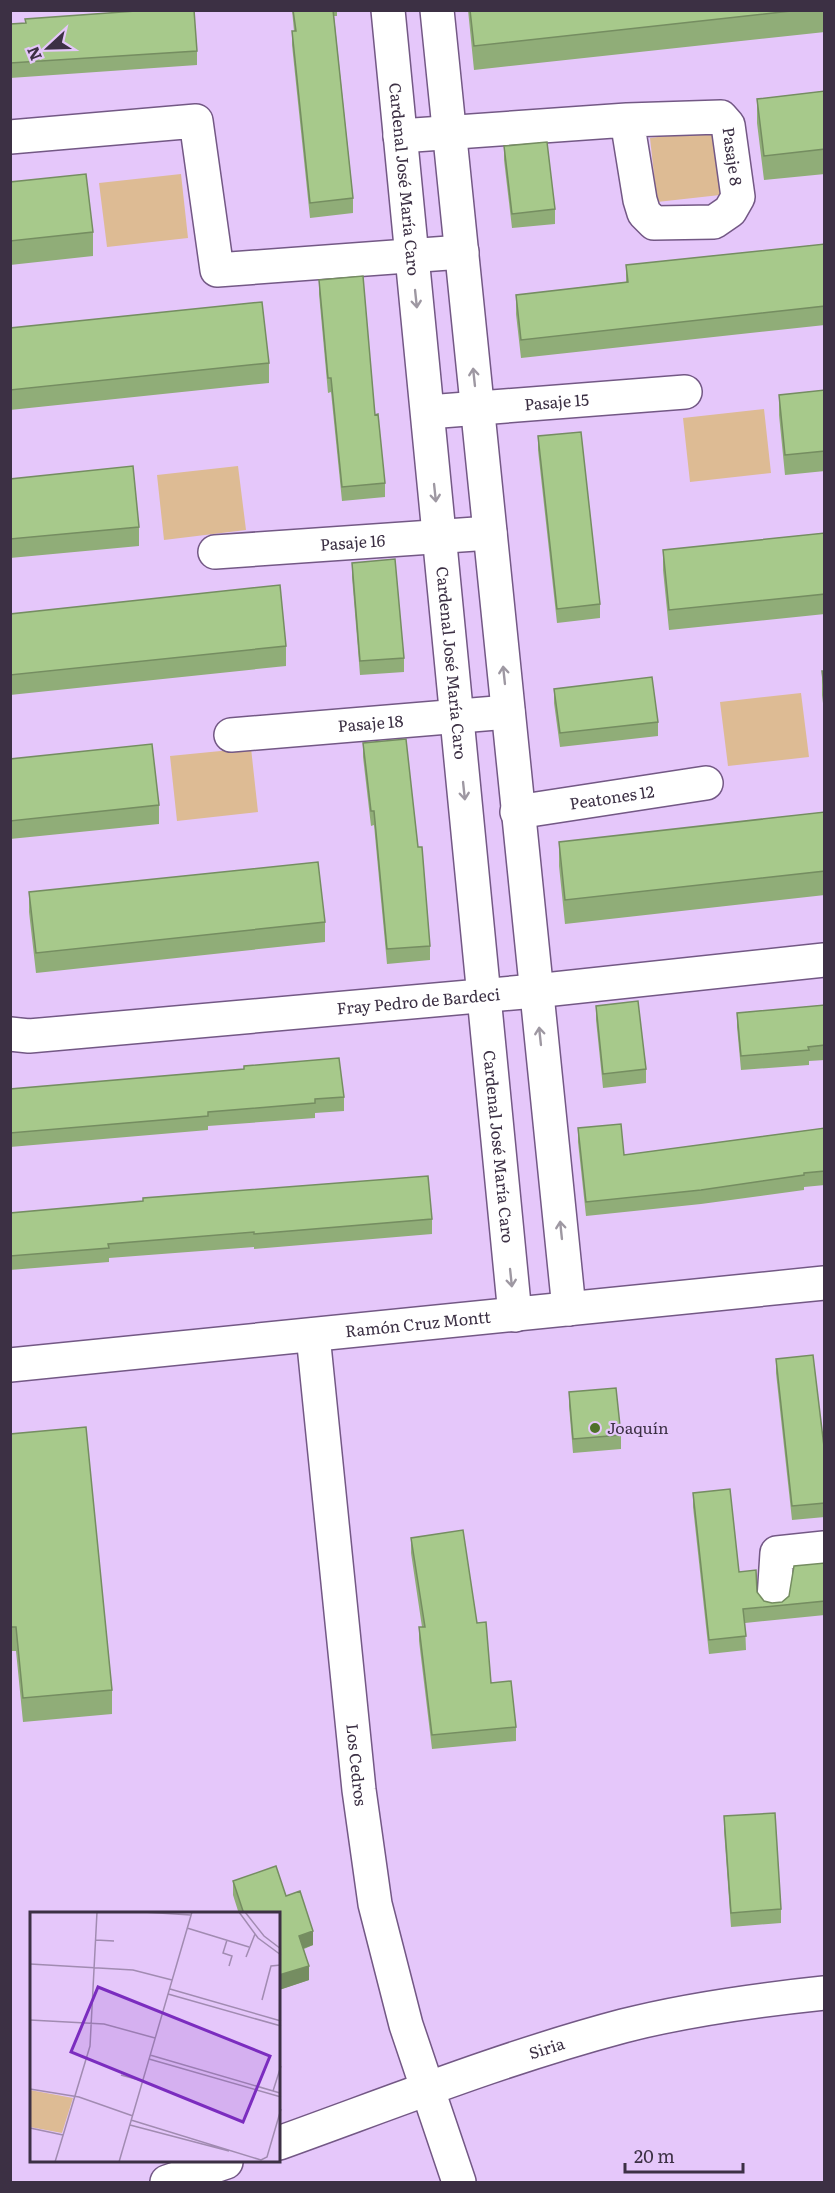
<svg xmlns="http://www.w3.org/2000/svg" width="835" height="2193" font-family="Literata,serif">
<style>
.green{fill:#ddbb94}
.lines{fill:none;stroke-linecap:round;stroke-linejoin:round}
.minor-casing{stroke:#735885;stroke-width:36}
.minor{stroke:#fff;stroke-width:33}
.wall{fill:#90ad78}
.shaded-wall{fill:#758d61}
.building{fill:#a7c98b;stroke:#758d61;stroke-width:1.5}
.oneway{stroke:#9e98a2}
.poi-dot{fill:#4e7129;stroke:#e5c7fa;stroke-width:2}
.labels{text-anchor:middle;stroke-width:4.5;stroke-linejoin:round;paint-order:stroke}
.street-label{font-size:16px;fill:#3c3044;stroke:#e5c7fa}
.poi-label{font-size:16px;fill:#3c3044;stroke:#e5c7fa;text-anchor:start}
.inset-road{fill:none;stroke:#a18bb1;stroke-width:1.5}
.view{fill:#7b2cbf;fill-opacity:0.15;stroke:#7b2cbf;stroke-width:3}
.inset-edge{fill:none;stroke:#3c3044;stroke-width:3}
</style>
<rect width="100%" height="100%" fill="#e5c7fa"/>
<path class="green" d="M731,128L738,193L657,202L650,138Z
M181,174L188,238L107,247L99,183Z
M764,409L771,473L690,482L683,418Z
M238,466L246,530L164,540L157,475Z
M801,693L809,757L728,766L720,702Z
M251,748L258,812L177,821L170,756Z"/>
<g class="lines">
<defs>
<g id="minor">
<path id="s1" d="M388,10L515,1315"/>
<path d="M437,10L569,1309"/>
<path id="s2" d="M400,136L627,120L721,117L728,125L738,197L730,211L714,222L654,223L644,213L640,200L627,120"/>
<path d="M10,137L196,121L217,270L462,252"/>
<path id="s3" d="M428,412L685,392"/>
<path id="s4" d="M215,552L490,533"/>
<path id="s5" d="M231,735L508,712"/>
<path id="s6" d="M517,812L706,783"/>
<path id="s7" d="M10,1034L29,1036L535,991L824,960"/>
<path id="s8" d="M313,1335L359,1790L375,1904L406,2025L459,2182"/>
<path id="s9" d="M10,1365L824,1283"/>
<path d="M774,1599L777,1553L824,1548"/>
<path id="s10" d="M279,2143C393,2102 506,2057 623,2026C689,2009 757,2000 824,1993"/>
<path d="M167,2182L226,2162"/>
</g>
</defs>
<use href="#minor" class="minor-casing"/>
<use href="#minor" class="minor"/>
</g>
<path class="wall" d="M292,10H337V16H334L353,198V213L310,218L292,45V31H294Z
M468,10H825V32L474,70Z
M10,24L197,51V65L10,78Z
M825,91V174L764,180L757,123V99Z
M504,146L555,209V224L512,228L504,160Z
M10,182L93,232V256L10,265Z
M825,244V325L521,358L516,314V295L626,282V265Z
M319,280L375,415L385,483V497L342,501L331,392L328,393L319,294Z
M10,328L269,363V383L10,410Z
M825,390V471L785,475L779,415V395Z
M538,436L600,604V618L557,623L538,450Z
M10,479L139,527V546L10,558Z
M825,533V614L669,630L663,570V550Z
M352,563L404,658V672L360,675L352,577Z
M10,614L286,646V666L10,695Z
M822,671H825V720L822,695Z
M554,689L658,722V736L560,747L554,703Z
M363,743L418,847L430,946V960L387,964L374,825L371,826L363,757Z
M10,759L159,805V824L10,839Z
M825,812V895L565,924L559,866V842Z
M29,892L325,922V942L36,973L29,912Z
M825,1005V1060L809,1061V1065L741,1070L737,1027V1013Z
M596,1006L646,1069V1083L603,1088L596,1020Z
M10,1089L344,1097V1111L315,1113V1118L208,1126V1130L10,1147Z
M578,1128L624,1155L825,1128V1185L804,1187V1190L701,1204L586,1216L578,1142Z
M10,1213L432,1219V1234L254,1249V1247L109,1258V1262L10,1270Z
M776,1359L825,1455V1517L792,1520L776,1373Z
M569,1392L621,1435V1449L573,1453L569,1406Z
M10,1434L112,1690V1714L23,1722L16,1651H10Z
M693,1493L739,1572L764,1601L772,1603L782,1602L825,1563V1615L745,1623L746,1650L709,1654L693,1507Z
M411,1538L477,1623L491,1683L516,1727V1741L432,1749L419,1641V1627H422L411,1553Z
M724,1816L781,1909V1923L731,1927L724,1830Z
M233,1881L286,1896L313,1945L304,1949L309,1980L279,1990V1914H239L233,1895Z"/>
<path class="shaded-wall" d="M313,1931V1945L299,1950V1936Z
M309,1966V1980L279,1990V1975Z"/>
<path class="building" d="M150,10H194L197,51L10,63V24L26,23L25,19Z
M293,10H333L353,198L310,203L292,31H296Z
M470,10H800L474,46Z
M825,91V149L764,156L757,99Z
M547,142L555,209L512,214L504,146Z
M86,174L93,232L10,241V182Z
M825,244V306L521,340L516,295L628,282L626,265Z
M363,276L375,415L378,414L385,483L342,487L331,378H328L319,280Z
M262,302L269,363L10,390V328Z
M825,390V451L785,455L779,395Z
M581,432L600,604L557,609L538,436Z
M133,466L139,527L10,539V479Z
M825,533V594L669,610L663,550Z
M395,559L404,658L360,661L352,563Z
M280,585L286,646L10,675V614Z
M822,671H825V696Z
M652,677L658,722L560,733L554,689Z
M406,739L418,847H422L430,946L387,949L374,811H371L363,743Z
M152,744L159,805L10,821V759Z
M825,812V871L565,900L559,842Z
M318,862L325,922L36,953L29,892Z
M638,1001L646,1069L603,1074L596,1006Z
M825,1005V1045L808,1047L809,1050L741,1056L737,1013Z
M339,1058L344,1097L315,1099V1103L208,1112V1116L10,1133V1089L244,1069V1066Z
M621,1124L624,1155L825,1128V1171L804,1173V1175L701,1190L586,1202L578,1128Z
M428,1176L432,1219L254,1234V1232L108,1244L109,1248L10,1256V1213L143,1201V1198Z
M813,1355L825,1455V1503L792,1506L776,1359Z
M616,1388L621,1435L573,1439L569,1392Z
M86,1427L112,1690L23,1698L16,1627H10V1434Z
M730,1489L739,1572L756,1570L757,1592L764,1601L772,1603L782,1602L789,1596L794,1566L825,1563V1601L743,1609L746,1636L709,1640L693,1493Z
M463,1530L477,1623L486,1622L491,1683L511,1681L516,1727L432,1735L419,1627H425L411,1538Z
M775,1813L781,1909L731,1913L724,1816Z
M276,1866L286,1896L300,1891L313,1931L299,1936L309,1966L279,1975V1914H244L233,1881Z"/>
<defs><path id="oneway-shaft" d="M-6 0H5M1.5-3L5.5 0L1.5 3" fill="none" stroke-width="1.6" stroke-linecap="round" stroke-linejoin="round" transform="scale(1.5)"/></defs>
<g class="oneway">
<use href="#oneway-shaft" transform="translate(416 299) rotate(84)"/>
<use href="#oneway-shaft" transform="translate(474 377) rotate(-96)"/>
<use href="#oneway-shaft" transform="translate(435 493) rotate(84)"/>
<use href="#oneway-shaft" transform="translate(504 675) rotate(-96)"/>
<use href="#oneway-shaft" transform="translate(464 791) rotate(84)"/>
<use href="#oneway-shaft" transform="translate(540 1036) rotate(-96)"/>
<use href="#oneway-shaft" transform="translate(561 1230) rotate(-96)"/>
<use href="#oneway-shaft" transform="translate(511 1278) rotate(84)"/>
</g>
<circle class="poi-dot" cx="595" cy="1428" r="6"/>
<g class="labels">
<g class="street-label">
<text dy="6" stroke="none"><textPath href="#s2" startOffset="364">Pasaje 8</textPath></text>
<text dy="6" stroke="none"><textPath href="#s1" startOffset="170">Cardenal José María Caro</textPath></text>
<text dy="6" stroke="none"><textPath href="#s3" startOffset="129">Pasaje 15</textPath></text>
<text dy="6" stroke="none"><textPath href="#s4" startOffset="138">Pasaje 16</textPath></text>
<text dy="6" stroke="none"><textPath href="#s1" startOffset="656">Cardenal José María Caro</textPath></text>
<text dy="6" stroke="none"><textPath href="#s5" startOffset="140">Pasaje 18</textPath></text>
<text dy="6" stroke="none"><textPath href="#s6" startOffset="96">Peatones 12</textPath></text>
<text dy="6" stroke="none"><textPath href="#s7" startOffset="410">Fray Pedro de Bardeci</textPath></text>
<text dy="6" stroke="none"><textPath href="#s1" startOffset="1142">Cardenal José María Caro</textPath></text>
<text dy="6" stroke="none"><textPath href="#s9" startOffset="410">Ramón Cruz Montt</textPath></text>
<text dy="6" stroke="none"><textPath href="#s8" startOffset="432">Los Cedros</textPath></text>
<text dy="6" stroke="none"><textPath href="#s10" startOffset="284">Siria</textPath></text>
</g>
<g class="poi-label">
<text x="607" y="1434">Joaquín</text>
</g>
</g>
<g transform="translate(30 1912)">
<rect width="250" height="250" fill="#e5c7fa"/>
<path d="M0,178L43,186L32,221L0,215Z" fill="#ddbb94"/>
<path class="inset-road" d="M113,0L161,3M209,0L228,26L251,43M215,0L234,24L251,37M157,16L219,35M66,28L84,29M197,28L193,41L202,44L199,54M216,45L225,22M0,52L103,58L142,68M140,77L251,109M138,82L251,114M232,88L241,54L251,53M0,108L74,112L125,126M120,143L250,181M119,147L251,185M91,163L113,169M0,177L49,185L103,204M243,179L251,154M101,208L231,248L237,245L251,197M100,213L199,239M0,216L33,223M25,250L60,134L67,0M89,250L162,0"/>
<path class="view" d="M68,75L240,144L213,210L41,140Z"/>
<rect width="250" height="250" class="inset-edge"/>
</g>
<rect width="835" height="2193" fill="none" stroke="#3c3044" stroke-width="24"/>
<g transform="translate(48 48) rotate(248)" stroke="#e5c7fa" stroke-width="4.5" paint-order="stroke">
<path d="M0-4.5L10 22L0 15L-10 22Z" fill="#3c3044"/>
<text y="-9" font-size="16" font-weight="bold" text-anchor="middle" fill="#3c3044">N</text>
</g>
<path d="M625 2163v9h118v-9" fill="none" stroke="#3c3044" stroke-width="3"/>
<text x="634" y="2163" font-size="18" fill="#3c3044" stroke="#e5c7fa" stroke-width="4.5" paint-order="stroke">20 m</text>
</svg>
